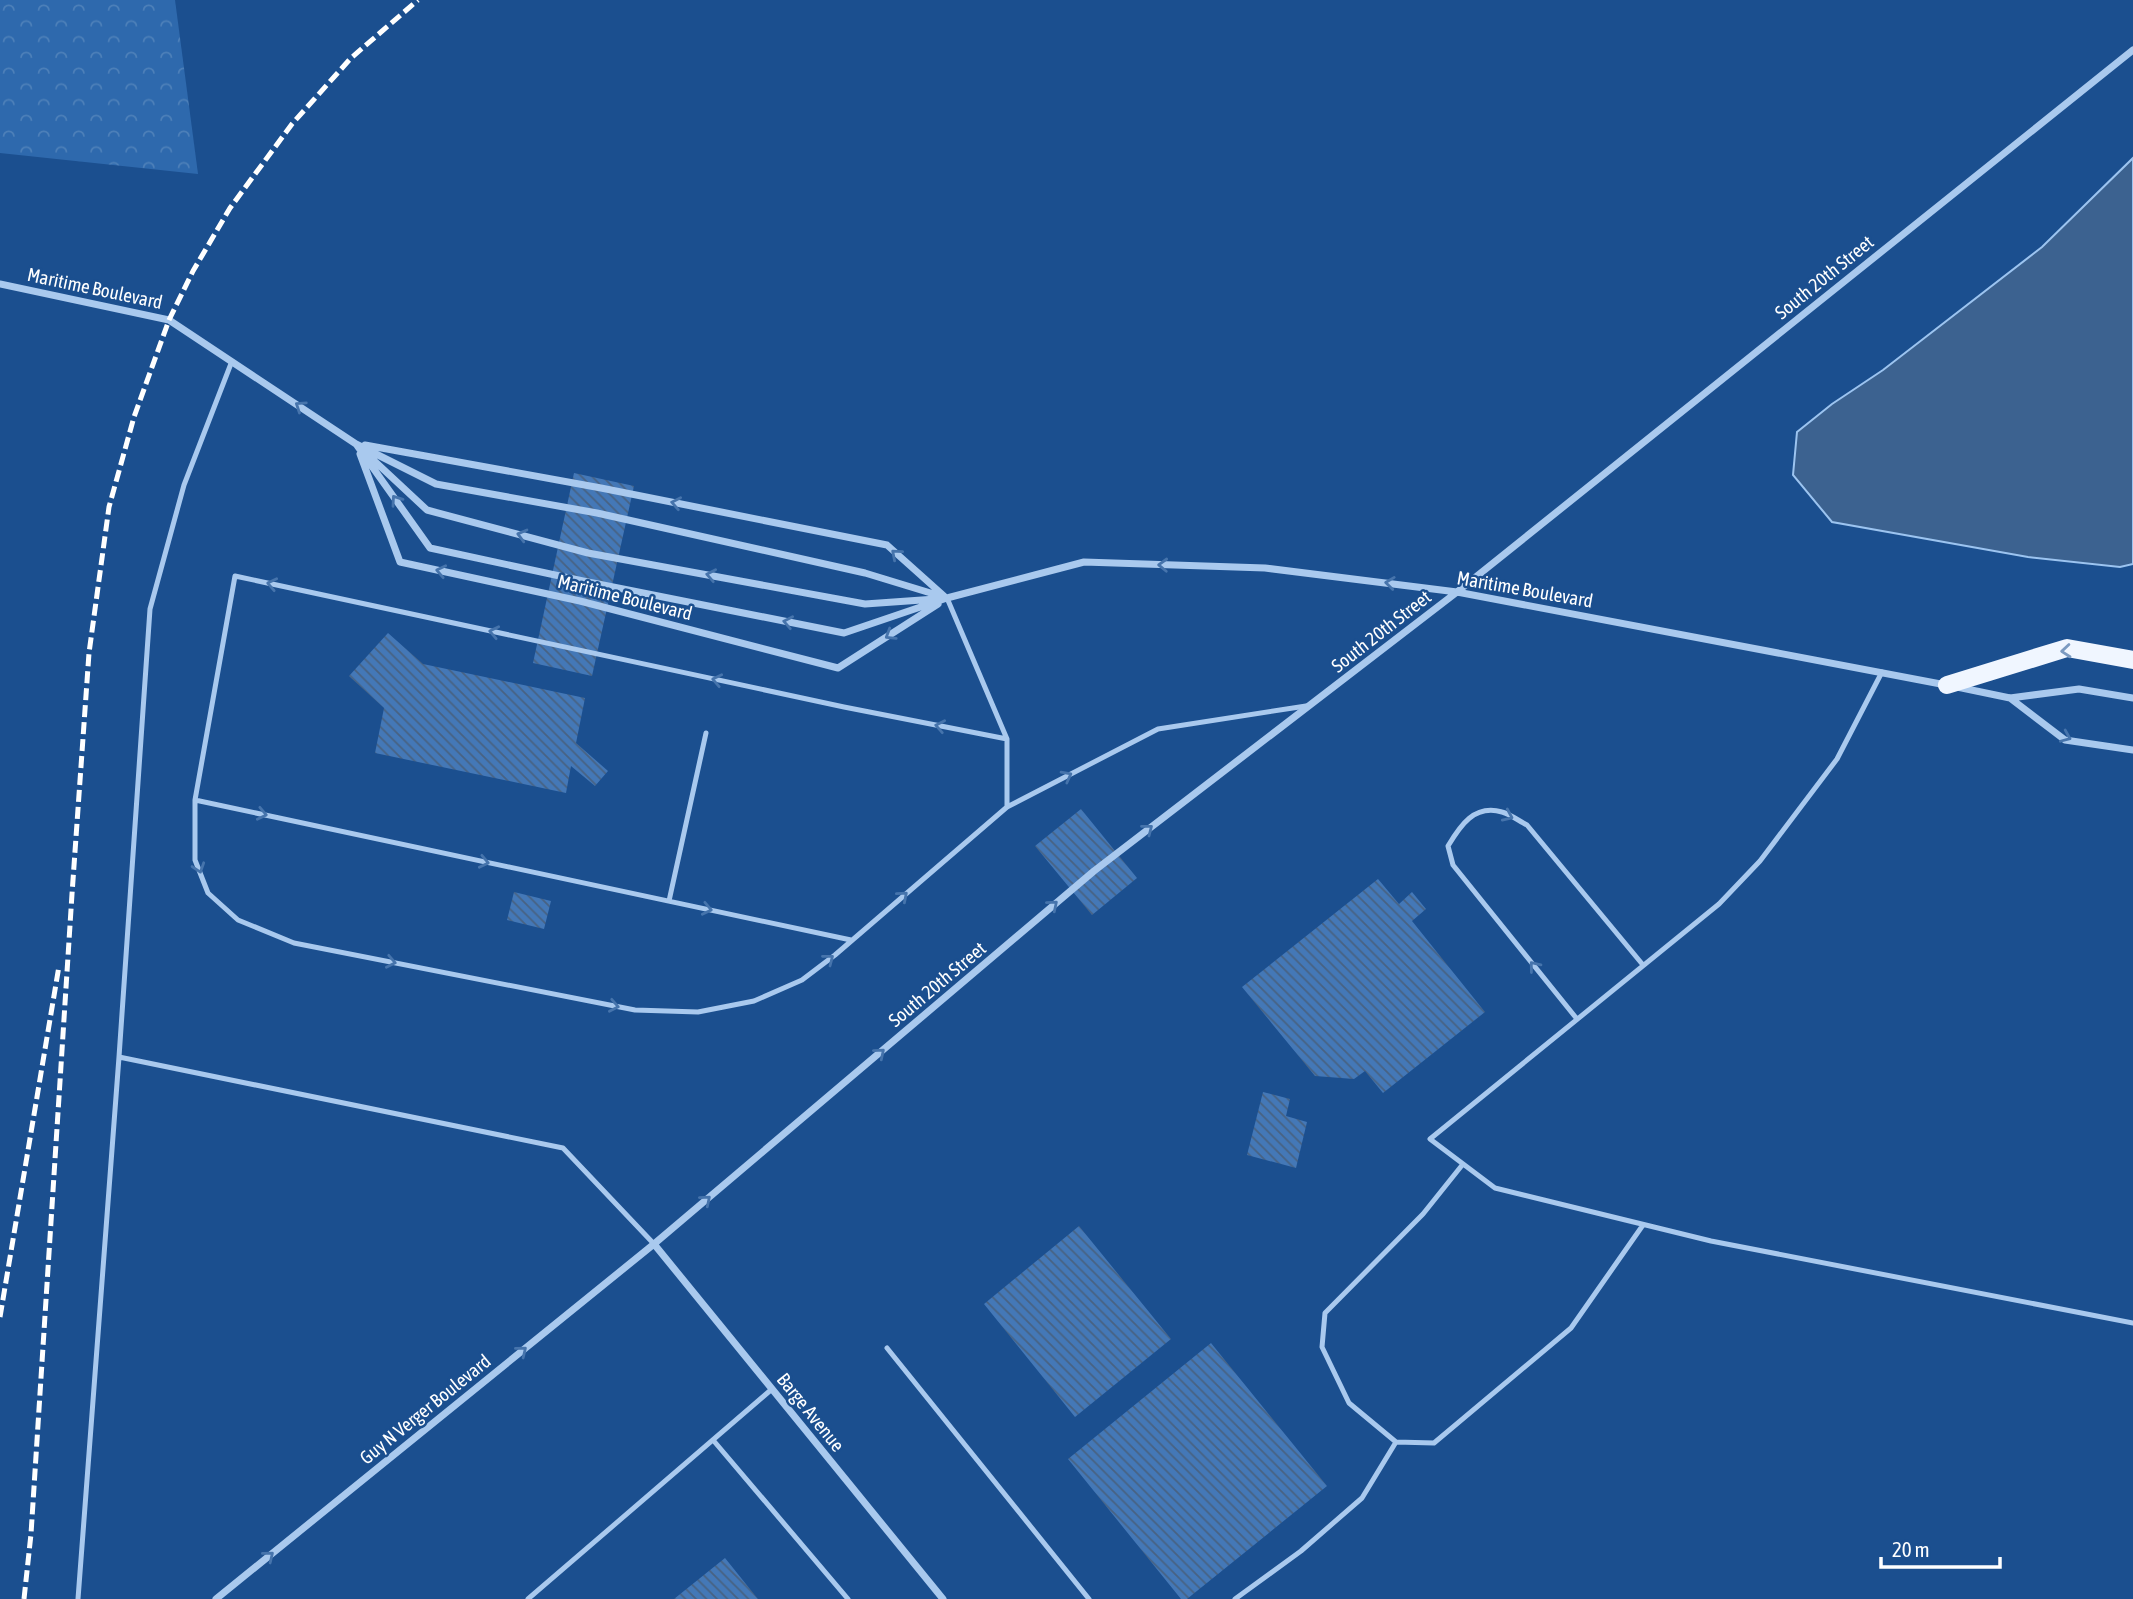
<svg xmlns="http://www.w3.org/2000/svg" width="2133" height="1599" font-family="'Asap Condensed',sans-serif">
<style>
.forest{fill:url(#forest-crowns)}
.water{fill:#3c6290;stroke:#9cc4f0;stroke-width:2}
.building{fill:url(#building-back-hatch)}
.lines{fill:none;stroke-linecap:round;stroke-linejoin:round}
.lane{stroke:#a9c9ee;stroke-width:5}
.street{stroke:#a9c9ee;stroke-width:7}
.primary{stroke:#f0f6ff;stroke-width:18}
.rail{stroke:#fff;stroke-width:5;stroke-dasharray:12 5;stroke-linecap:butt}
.oneway{stroke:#4674ac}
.oneway2{stroke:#7b9ac1}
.labels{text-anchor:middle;stroke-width:5;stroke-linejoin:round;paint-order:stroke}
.street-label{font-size:19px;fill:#fff;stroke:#1b4f8f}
</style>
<defs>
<pattern id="forest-crowns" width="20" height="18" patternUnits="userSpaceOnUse" patternTransform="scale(1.75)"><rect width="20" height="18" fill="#2e69ad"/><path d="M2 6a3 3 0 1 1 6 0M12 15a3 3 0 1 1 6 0" fill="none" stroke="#4d80b9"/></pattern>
<pattern id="building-back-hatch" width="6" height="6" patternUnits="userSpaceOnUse" patternTransform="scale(1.75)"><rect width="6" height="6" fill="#4478b7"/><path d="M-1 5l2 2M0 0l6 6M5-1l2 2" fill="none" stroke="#486282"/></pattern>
</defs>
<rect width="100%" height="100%" fill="#1b4f8f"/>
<path class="forest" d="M0,0H175L198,174L0,153Z"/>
<path class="water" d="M2133,158V564L2120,567L2028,557L1832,522L1793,475L1797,432L1832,404L1883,370L2042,247Z"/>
<path class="building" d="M574,473L634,486L592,676L533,663Z
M388,633L423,664L585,698L576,743L608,771L595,786L571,766L566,793L375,753L384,708L349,676Z
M1081,809L1137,878L1092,915L1035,846Z
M1378,879L1399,904L1412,892L1426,909L1412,921L1485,1012L1383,1093L1365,1071L1354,1079L1315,1076L1242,987Z
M514,892L551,901L544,929L507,920Z
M1263,1092L1290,1099L1286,1116L1307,1122L1296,1168L1247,1155Z
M1079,1226L1171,1339L1075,1417L984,1304Z
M1211,1343L1327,1486L1187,1599H1181L1068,1459Z
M725,1558L758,1599H674Z"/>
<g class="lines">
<path class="lane" d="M232,361L184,485L150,609L119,1057L563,1148L654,1244
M947,598L1007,739V807
M1882,672L1837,759L1760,861L1719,904L1430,1139L1495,1188L1711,1241L2133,1323
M1007,739L844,707L235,576L195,800V860L208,893L238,920L294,943L635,1010L698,1012L754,1001L802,980L835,955L1007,807L1158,729L1306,706
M195,800L851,940
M669,901L706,733
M1577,1019L1453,865L1448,846C1460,826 1474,804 1502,812C1510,814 1519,821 1527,825L1643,965
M1463,1164L1423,1214L1325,1313L1322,1347L1349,1403L1396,1442L1434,1443L1571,1328L1643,1225
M887,1348L1089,1599
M713,1440L848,1599
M78,1599L119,1057
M528,1599L772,1389
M1235,1599L1301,1551L1362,1498L1396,1442"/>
<path class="street" d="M0,284L169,320L356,444L436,484L597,513L865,573L947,598
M356,444L430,548L583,581L844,633L947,598L1084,562L1265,568L1457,592L1946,685
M365,445L601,488L887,545L944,596
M360,454L400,562L580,601L838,668L938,604
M368,455L427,510L588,553L865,604L936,599
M1957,687L2010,698L2079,689L2133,698
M2010,698L2065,740L2133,750
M654,1244L943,1599
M216,1599L654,1244L1094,871L1457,592L2133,50"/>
<path class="primary" d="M1947,685L2067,648L2133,660"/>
<path class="rail" d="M0,1317L59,966
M24,1599L31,1534L72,894L89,653L109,507L134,417L169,320L193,271L230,208L292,124L351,58L418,0"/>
</g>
<defs><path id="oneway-chevron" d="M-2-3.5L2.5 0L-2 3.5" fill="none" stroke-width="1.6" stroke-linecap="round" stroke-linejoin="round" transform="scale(1.75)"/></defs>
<g class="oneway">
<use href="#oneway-chevron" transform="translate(300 406) rotate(-146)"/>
<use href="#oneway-chevron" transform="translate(396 500) rotate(-125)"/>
<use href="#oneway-chevron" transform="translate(676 503) rotate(-169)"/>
<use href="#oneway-chevron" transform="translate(522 535) rotate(-165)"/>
<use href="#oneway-chevron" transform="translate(896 554) rotate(-139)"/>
<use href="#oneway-chevron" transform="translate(1163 565) rotate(-178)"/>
<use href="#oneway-chevron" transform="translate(441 571) rotate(-168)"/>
<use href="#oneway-chevron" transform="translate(711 575) rotate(-169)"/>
<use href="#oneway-chevron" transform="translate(1390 583) rotate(-173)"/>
<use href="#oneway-chevron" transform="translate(272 584) rotate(-168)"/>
<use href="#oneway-chevron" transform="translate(788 622) rotate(-169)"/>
<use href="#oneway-chevron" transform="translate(494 632) rotate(-168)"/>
<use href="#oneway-chevron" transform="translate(890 635) rotate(148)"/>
<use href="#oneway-chevron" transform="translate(717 680) rotate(-168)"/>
<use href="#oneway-chevron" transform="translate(940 726) rotate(-169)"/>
<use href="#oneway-chevron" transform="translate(2066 737) rotate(23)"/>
<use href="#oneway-chevron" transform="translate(1067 776) rotate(-28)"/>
<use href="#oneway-chevron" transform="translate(262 814) rotate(12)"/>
<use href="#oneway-chevron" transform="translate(1508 816) rotate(24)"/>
<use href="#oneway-chevron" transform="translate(1148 829) rotate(-38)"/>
<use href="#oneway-chevron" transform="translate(484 862) rotate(12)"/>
<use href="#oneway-chevron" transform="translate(199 868) rotate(72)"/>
<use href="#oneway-chevron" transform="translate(903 896) rotate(-41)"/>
<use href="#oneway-chevron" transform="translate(1053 905) rotate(-40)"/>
<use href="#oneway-chevron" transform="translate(707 909) rotate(12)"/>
<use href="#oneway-chevron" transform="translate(829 959) rotate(-38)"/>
<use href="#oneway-chevron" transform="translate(391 962) rotate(11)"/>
<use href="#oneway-chevron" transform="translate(1534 966) rotate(-129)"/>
<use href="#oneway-chevron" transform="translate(614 1006) rotate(11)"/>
<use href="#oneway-chevron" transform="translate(880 1053) rotate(-40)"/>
<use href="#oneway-chevron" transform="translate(706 1200) rotate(-40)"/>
<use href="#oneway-chevron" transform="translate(522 1351) rotate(-39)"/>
<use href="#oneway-chevron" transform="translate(269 1556) rotate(-39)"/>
</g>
<use class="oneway2" href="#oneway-chevron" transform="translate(2066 651) rotate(175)"/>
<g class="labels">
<g class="street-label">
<text transform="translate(1824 277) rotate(-39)" y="7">South 20th Street</text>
<text transform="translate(95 288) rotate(12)" y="7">Maritime Boulevard</text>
<text transform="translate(1525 589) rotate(10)" y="7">Maritime Boulevard</text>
<text transform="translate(625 597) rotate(14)" y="7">Maritime Boulevard</text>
<text transform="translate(1381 631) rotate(-38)" y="7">South 20th Street</text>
<text transform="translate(937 984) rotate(-40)" y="7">South 20th Street</text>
<text transform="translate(425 1409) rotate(-39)" y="7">Guy N Verger Boulevard</text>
<text transform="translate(811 1412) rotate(51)" y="7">Barge Avenue</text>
</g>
</g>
<path d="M1881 1557v10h119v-10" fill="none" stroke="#ffffff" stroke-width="3.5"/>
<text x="1892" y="1557" font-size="21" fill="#ffffff" stroke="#1b4f8f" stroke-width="5" paint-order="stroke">20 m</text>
</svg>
